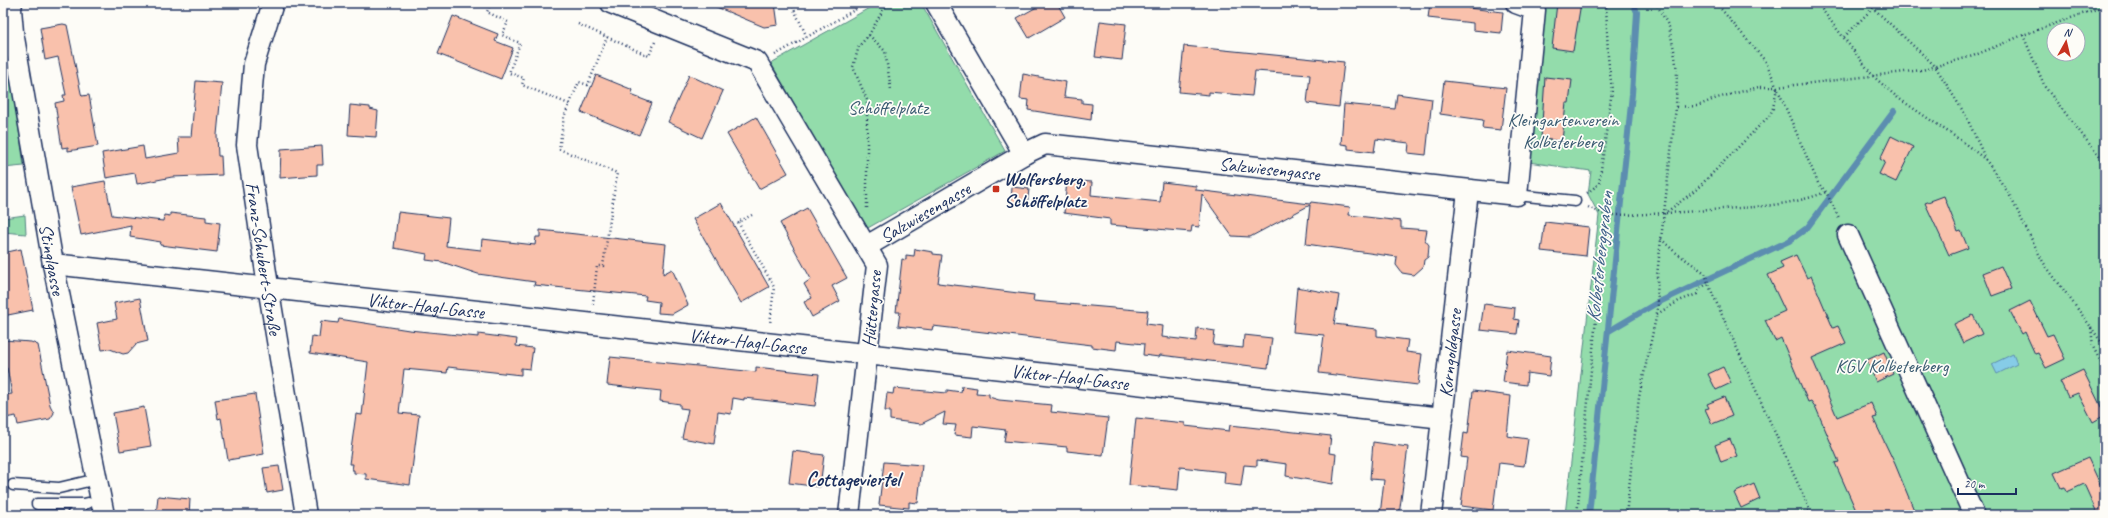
<svg xmlns="http://www.w3.org/2000/svg" width="2108" height="518" font-family="Caveat,sans-serif">
<style>
.green{fill:#93dcab;stroke:#578684;fill-rule:evenodd}
.water{fill:#86cce7;stroke:#5b8db0}
.lines{fill:none;stroke-linecap:round;stroke-linejoin:round}
.stream{stroke:#5b8db0;stroke-width:6}
.building{fill:#f9c1ac;stroke:#1b2f5e}
.service-casing{stroke:#1b2f5e;stroke-width:13}
.minor-casing{stroke:#1b2f5e;stroke-width:23}
.path{stroke:#1b2f5e;stroke-width:2.5;stroke-dasharray:1 3;stroke-linecap:butt}
.service{stroke:#fdfcf7;stroke-width:10}
.minor{stroke:#fdfcf7;stroke-width:20}
.poi-dot{fill:#c8321e;stroke:#fdfcf7;stroke-width:1.5}
.labels{text-anchor:middle;stroke-width:3.5;stroke-linejoin:round;paint-order:stroke}
.park-label{font-size:19px;fill:#395a71;stroke:#fdfcf7}
.street-label{font-size:19px;fill:#1b2f5e;stroke:#fdfcf7}
.poi-label{font-size:19px;font-weight:bold;fill:#1b2f5e;stroke:#fdfcf7;text-anchor:start}
.water-label{font-size:20px;font-style:italic;fill:#3b5e87;stroke:#fdfcf7}
.neighbourhood-label{font-size:20px;font-weight:bold;fill:#1b2f5e;stroke:#fdfcf7}
</style>
<rect width="100%" height="100%" fill="#fdfcf7"/>
<filter id="ink" filterUnits="userSpaceOnUse"><feTurbulence type="fractalNoise" baseFrequency=".025" numOctaves="2"/><feDisplacementMap in="SourceGraphic" scale="8" xChannelSelector="R" yChannelSelector="G"/><feConvolveMatrix kernelMatrix="1 2 1 2 8 2 1 2 1" color-interpolation-filters="sRGB"/></filter>
<g filter="url(#ink)">
<path class="green" d="M878,3H921L1005,151L866,229L771,63Z
M1532,3H2105V515H1565L1599,215L1588,194L1591,171L1528,162ZM2054,30H2078V54H2054Z
M3,16L24,166L3,168Z
M25,215L26,234L3,232V218Z"/>
<path class="water" d="M2013,354L2017,364L1997,374L1992,364Z"/>
<g class="lines">
<path class="stream" d="M1609,331L1655,304L1789,241L1807,228L1894,111
M1589,515L1632,94L1637,12L1633,3"/>
</g>
<path class="building" d="M707,3H775L778,25L764,27Z
M1044,3H1057L1065,17L1029,38L1017,18Z
M1430,3H1469L1468,8L1503,12L1501,33L1473,30V23L1428,18Z
M1557,3H1581L1573,51L1552,48Z
M453,16L498,34L495,41L513,48L501,79L438,54Z
M1100,21L1126,24L1122,60L1095,57Z
M63,24L67,25L81,93L82,96L89,95L98,146L68,151V147L62,148L55,103L64,101L63,95H66L58,57L45,60L40,28Z
M1184,46L1344,62L1339,107L1307,103L1310,75L1255,71L1252,96L1209,92V95L1179,92Z
M1023,74L1066,82L1064,97L1082,99V103L1092,104L1091,120L1028,110L1029,100L1020,99Z
M596,75L633,90L631,95L652,103L639,135L581,112Z
M689,75L723,91L702,138L668,122Z
M1545,77L1572,80L1569,103H1566L1562,141L1541,139Z
M196,81L222,83L217,135L218,156H221L222,175L172,177L137,184L135,173L106,178L102,153L143,146L145,159L179,153L178,137H191Z
M1444,81L1506,88L1501,130L1482,128L1483,120L1440,114Z
M1397,94L1432,99L1426,155L1408,153L1409,143L1376,139L1374,152L1348,149V145L1341,144L1344,104L1395,109Z
M350,105L370,107V109L378,111L376,137L348,135Z
M756,117L788,173L759,189L727,134Z
M1891,136L1913,147L1896,182L1879,174L1885,162L1880,159Z
M322,146L323,165H317V175L280,178L281,149Z
M1067,180L1092,182L1091,195L1160,202L1162,182L1196,186V190L1310,204L1311,202L1350,207L1349,215L1401,221V228L1427,230L1425,240L1429,245L1428,257L1424,260L1423,267L1414,275L1402,273L1396,265L1397,257L1306,244L1310,205L1250,237L1232,236L1202,194L1199,227L1192,226L1191,232L1110,225V219L1064,213Z
M105,181L112,215L163,221L164,215L170,216V213L206,217V221L220,223L217,252L160,245L161,242L130,237L131,225L81,235L71,187Z
M1012,187L1029,189L1027,206L1011,203Z
M1944,196L1958,232L1961,231L1968,248L1949,255L1925,203Z
M721,203L769,287L741,303L693,219Z
M807,208L847,278L832,286L840,301L812,317L804,302L812,298L804,284L811,279L780,223Z
M398,212L449,218L446,246L481,250L482,239L535,245L536,237H540V230L666,244L663,274L672,269L688,305L672,314L658,313L659,302L645,300L646,296L534,285L535,282L478,274L442,262L426,260L427,254L394,248Z
M1545,222L1589,227L1586,256L1541,251Z
M21,249L33,310L3,316V253Z
M915,249L933,252V254L942,255L938,283L1034,295L1033,301L1148,311L1146,324L1163,326L1162,337L1196,341L1197,328L1215,331L1213,345L1243,348L1244,335L1272,338L1268,368L1160,355L1159,357L1143,355L1144,344L1117,341L1116,350L1092,347V345L933,326L932,330L898,326L900,312H896L902,259L906,260V255L914,256Z
M1796,255L1807,278L1811,276L1833,328L1838,326L1846,343L1812,358L1837,417L1871,403L1877,417L1873,418L1895,464L1916,515H1858L1835,463L1839,462L1816,408L1811,401L1808,402L1781,338L1775,341L1765,320L1785,311L1768,275L1783,268L1780,262Z
M2001,266L2011,289L1992,296L1983,273Z
M1297,287L1339,295L1334,324L1377,329V336L1408,340L1406,352L1422,354L1418,385L1319,373L1324,335L1293,332Z
M140,298L148,341L136,344L128,353L123,354L110,349L102,350L97,323L117,319L114,303Z
M2030,301L2047,336L2053,334L2065,359L2046,368L2038,353L2035,354L2025,332L2022,334L2010,311Z
M1484,304L1515,308L1514,319L1519,320L1517,334L1480,330Z
M1973,315L1982,334L1963,343L1954,324Z
M339,319L409,330L478,337V334L517,339L516,346L533,348L530,369L521,368V375L448,367L447,373L404,369L399,413L419,415L410,485L366,479V474L354,473V470H352L353,464H349L356,414L362,415L368,362L310,353L312,336L319,337L321,321L338,323Z
M3,340L31,342L38,345L50,405L54,413L50,419L18,425L16,416L5,418L3,395L12,394L7,368H3Z
M1507,350L1551,356L1549,376L1527,373L1526,385L1503,382Z
M1884,352L1893,374L1876,382L1867,360Z
M610,357L756,372V367L819,374L815,406L744,398V400L733,398L731,414L718,412L714,444L682,438L688,409L680,408V404L660,401L661,391L607,385Z
M1723,367L1731,383L1716,390L1708,374Z
M2083,370L2105,415L2093,422L2078,393L2068,397L2060,381Z
M962,386L977,388L976,393L989,394V397L999,400L1052,405L1051,412L1108,418L1103,455L1067,451V447L1004,441L1006,430L973,426L972,437L954,435L956,425L943,424L945,412L921,424L890,420V411H885L887,393L893,394L894,388L947,393V390L961,392Z
M1473,391L1511,396L1507,436L1528,439L1524,466L1499,463L1493,510L1461,506L1467,458L1461,457L1464,433L1468,434Z
M255,394L264,454L228,460L221,418L218,419L215,400Z
M1724,397L1732,416L1712,424L1705,409L1709,408L1707,404Z
M144,407L151,446L120,451L113,413Z
M1136,418L1185,423V426L1229,431L1230,425L1331,436L1329,453L1336,454L1333,484L1286,476L1287,464L1257,460V466L1244,465L1241,486L1224,484L1225,472L1180,467L1178,490L1129,485Z
M1730,439L1737,456L1721,462L1715,445Z
M1373,442L1408,447L1399,515H1380L1384,480L1370,479Z
M793,451L824,455L820,487L789,483Z
M2088,458L2101,486L2105,484V515H2098L2084,484L2067,492L2065,487L2061,488L2054,473Z
M884,462L922,465L918,503L909,502V508L879,505Z
M279,466L283,490L267,493L263,468Z
M1754,484L1760,499L1741,508L1734,493Z
M158,496L190,499L189,515H156Z"/>
<g class="lines">
<defs>
<path id="service" d="M1517,195L1575,201
M13,485L59,488L97,479
M37,504H84
M72,515L84,504L88,503"/>
<g id="minor">
<path id="s1" d="M12,3L11,9L13,32L53,264L104,515"/>
<path id="s2" d="M273,3L254,64L247,145L268,286L306,515"/>
<path d="M611,3L757,62L877,265L849,515"/>
<path d="M936,3L1024,154"/>
<path d="M1848,235L1974,515"/>
<path id="s3" d="M867,246L1024,154L1045,144L1517,195L1535,10L1516,3"/>
<path id="s4" d="M53,264L1443,418"/>
<path id="s5" d="M1431,515L1468,191"/>
</g>
</defs>
<use href="#service" class="service-casing"/>
<use href="#minor" class="minor-casing"/>
<path class="path" d="M491,3L487,12L508,22L502,35L520,43L509,73L524,78L522,85L569,104
M791,3L807,37
M1716,3L1766,62L1818,183L1826,192L1839,218
M1817,3L1873,76L1898,98L1963,142L1986,160L2009,194L2043,262L2091,327L2093,347L2105,370
M1871,3L1873,8L1935,66L1966,116L1986,160
M578,24L649,56L655,42
M869,35L885,51L891,90
M2023,35L2045,87L2105,164
M1844,37L1873,8L1883,3
M775,55L867,3
M1676,107L1697,106L1717,98L1759,87H1777L1922,70L1973,56L2023,35L2105,6
M1587,193L1599,184L1612,90L1608,57L1606,3
M867,208V100L853,67L859,46L869,35L887,3
M1664,214L1696,190L1770,115L1773,108L1777,88
M752,215L738,222L774,287L770,324
M1606,215C1645,215 1684,212 1723,209C1758,207 1793,205 1826,192
M1661,239L1675,252L1705,273L1709,286L1812,515
M593,304L597,266H603L617,173L559,149L564,117L579,82L588,85L607,37
M1657,314L1679,301L1697,294L1699,289L1709,283
M2091,327L2105,348
M1577,515L1606,215L1588,207
M1626,515L1639,397L1658,308L1657,275L1676,107L1677,71L1674,50L1669,27L1656,3
M1800,515L1810,510"/>
<use href="#service" class="service"/>
<use href="#minor" class="minor"/>
</g>
</g>
<rect class="poi-dot" x="992" y="185" width="8" height="8" rx="2"/>
<g class="labels">
<g class="park-label">
<text x="888" y="114">Schöffelplatz</text>
<text x="1563" y="126">Kleingartenverein<tspan x="1563" dy="22">Kolbeterberg</tspan></text>
<text x="1892" y="372">KGV Kolbeterberg</text>
</g>
<g class="street-label">
<text dy="7" stroke="none"><textPath href="#s3" startOffset="431">Salzwiesengasse</textPath></text>
<text dy="7" stroke="none"><textPath href="#s3" startOffset="67">Salzwiesengasse</textPath></text>
<text dy="7" stroke="none"><textPath href="#s2" startOffset="260">Franz-Schubert-Straße</textPath></text>
<text dy="7" stroke="none"><textPath href="#s1" startOffset="260">Stinglgasse</textPath></text>
<text dy="7" stroke="none"><textPath href="#s4" startOffset="375">Viktor-Hagl-Gasse</textPath></text>
<text transform="translate(871 309) rotate(-85)" y="7">Hüttergasse</text>
<text dy="7" stroke="none"><textPath href="#s4" startOffset="699">Viktor-Hagl-Gasse</textPath></text>
<text dy="7" stroke="none"><textPath href="#s5" startOffset="163">Korngoldgasse</textPath></text>
<text dy="7" stroke="none"><textPath href="#s4" startOffset="1023">Viktor-Hagl-Gasse</textPath></text>
</g>
<g class="poi-label">
<text x="1004" y="185">Wolfersberg,<tspan x="1004" dy="22">Schöffelplatz</tspan></text>
</g>
<g class="water-label">
<text transform="translate(1599 257) rotate(-84)" y="7">Kolbeterberggraben</text>
</g>
<g class="neighbourhood-label">
<text x="853" y="486">Cottageviertel</text>
</g>
</g>
<rect width="2108" height="518" fill="none" stroke="#fdfcf7" stroke-width="16"/>
<rect x="8" y="8" width="2092" height="502" fill="none" stroke="#1b2f5e" stroke-width="1.5" filter="url(#ink)"/>
<g transform="translate(2066 42) rotate(8)"><circle r="19" fill="#fdfcf7" stroke="#a3aaba"/>
<path d="M0-3L7 15L0 10L-7 15Z" fill="#c8321e"/>
<text y="-6" font-size="11" font-weight="bold" text-anchor="middle" fill="#1b2f5e">N</text>
</g>
<path d="M1958 488v6h58v-6" fill="none" stroke="#1b2f5e" stroke-width="2"/>
<text x="1964" y="488" font-size="12" fill="#1b2f5e" stroke="#fdfcf7" stroke-width="3" paint-order="stroke">20 m</text>
</svg>
